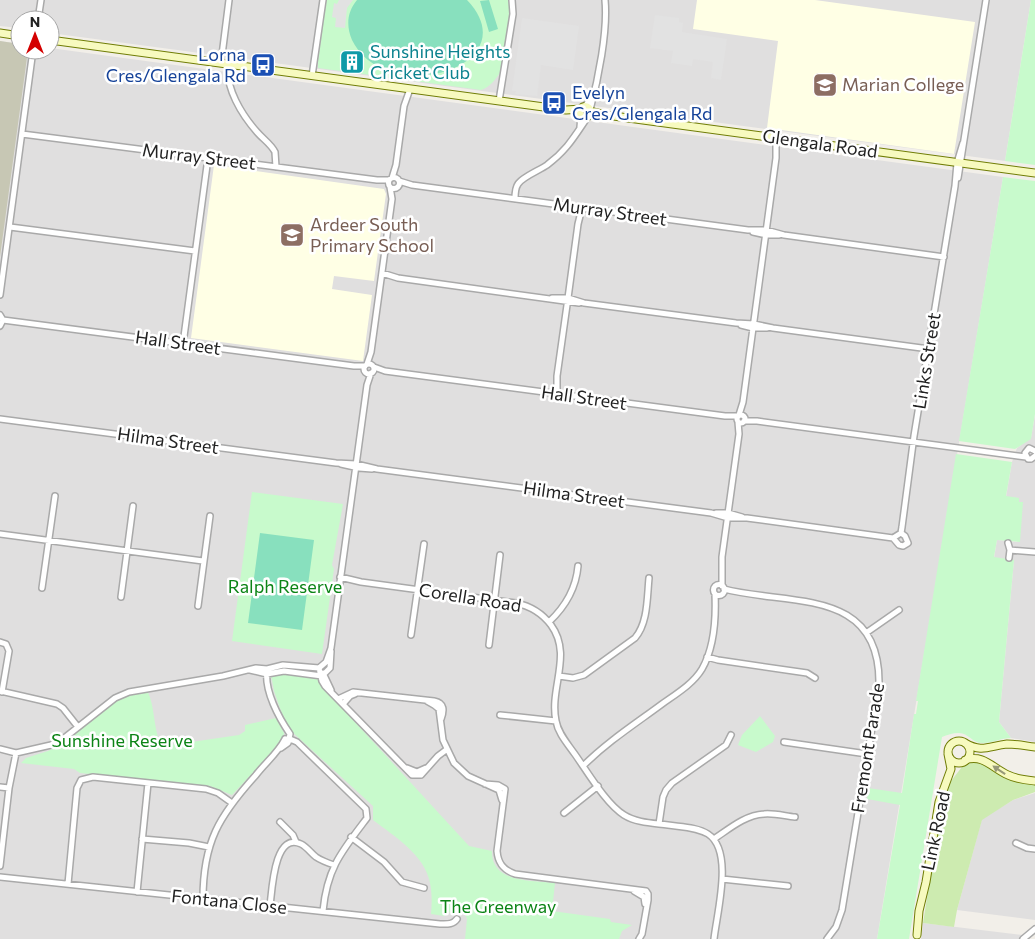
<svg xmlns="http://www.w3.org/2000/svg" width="1035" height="939" font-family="Commissioner,sans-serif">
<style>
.residential{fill:#e0dfdf}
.education{fill:#ffffe5}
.construction{fill:#c7c7b4}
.grass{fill:#cdebb0}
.park{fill:#c8facc}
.pitch{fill:#88e0be}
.parking{fill:#e2e2e2}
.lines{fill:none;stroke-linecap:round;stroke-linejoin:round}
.street-casing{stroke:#a9a9a9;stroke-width:8}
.secondary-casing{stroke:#707d05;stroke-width:9}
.street{stroke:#fff;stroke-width:5}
.secondary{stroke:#f7fabf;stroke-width:7}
.oneway{fill:#979978}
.labels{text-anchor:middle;stroke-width:5;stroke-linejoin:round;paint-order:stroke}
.culture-label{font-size:18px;fill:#0d838f;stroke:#fff;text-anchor:start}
.transit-label{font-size:18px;fill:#164399;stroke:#fff;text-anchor:end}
.education-label{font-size:18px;fill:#785e54;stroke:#fff;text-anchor:start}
.street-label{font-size:18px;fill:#222;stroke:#fff}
.park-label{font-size:18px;fill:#0c8416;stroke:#fff}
</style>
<rect width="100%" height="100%" fill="#f2efe9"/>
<path class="residential" d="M0,0H1031L1005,161L50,33V20H20V28L0,26Z
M0,41L20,44V50H50V48L1003,177L877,939H0Z
M1035,415V742L1011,738L999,722L1014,560L994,558L997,540L1019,542V499L1006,497L1012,462L1017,448L1031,438Z
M1035,793V920L957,910L982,819L1013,800Z
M923,923L1023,935L1026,939H921Z"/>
<path class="education" d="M697,0H815L975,22L954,154L767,128L778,41L693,29Z
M214,165L384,189L386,194L374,281L334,276L332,289L372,295L363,361L191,338Z"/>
<path class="construction" d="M0,41L20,44V50H28L0,257Z"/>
<path class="grass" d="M973,761C983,763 990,769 999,774C1010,781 1022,782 1035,784V792L1013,800L982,820L957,910L954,927L923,923L942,805L951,781L965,763Z"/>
<path class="park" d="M326,0H509C511,13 506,59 501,71C496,79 490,87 481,90L318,68V61Z
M1031,0H1035V165L1005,161Z
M1003,177L1035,181V414L1031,439L1015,449L959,441Z
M956,454L1012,462L1006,496L1019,498V502H1023L1020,542L997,540L994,557L1014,560L999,722L1011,738C1002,738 992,743 983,743C973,744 968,732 958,733C953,733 947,735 942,737L909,939H877L900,805L867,799L868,788L902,793L914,714H916L918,701H916Z
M252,492L343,504L332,565L334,569L322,654L232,641Z
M271,675H302L318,679L331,696L469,846L492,851C491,883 531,880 555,883L552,911L610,919L611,922L632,925L622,931L619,939H465L467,919L464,911L456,907L444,916L431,914C432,904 432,893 430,883C425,855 394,836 373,820V806L290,730L281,711L274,691Z
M147,691C156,705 153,739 164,746L239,735L245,731V725L276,718L284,733L283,741L232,795L210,786L80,773L74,769L21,763L26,758L48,751L60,745L118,699Z
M760,716L775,736L773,742L756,752L738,745L742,735Z"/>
<path class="pitch" d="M357,0H467C530,66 387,110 352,40C346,26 347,12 357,0Z
M489,0L498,29L489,32L480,1Z
M260,533L314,540L302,630L248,623Z"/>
<path class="parking" d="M339,0H353L347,8L345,28L335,27L336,18L332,17L334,3L337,4Z
M655,15L679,18V22L683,23L682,32L727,39L721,80L711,78L713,62L693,59L692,66L671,63L673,51L650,48Z
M522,18L579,26L573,70L541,65L537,96L515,94L516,91H512Z"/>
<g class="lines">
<defs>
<path id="street" d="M38,20L41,0
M221,63L229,0
M228,64C225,88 242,115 257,132C263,139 271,144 275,152L276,167
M312,76L323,0
M499,101L513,14L512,0
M584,107L592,98
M590,110C598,80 608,31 605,0
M580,127L581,116
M22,134L377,180H389
M388.5 183a5.5 5.5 0 1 1 11 0a5.5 5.5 0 1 1-11 0Z
M392,178L396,165L404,106L410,89
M958,178L986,0
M399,181L412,185L748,230H766L784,235L944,257
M515,199C515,194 515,188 518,184C522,177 540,170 547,165C567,150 574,137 587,118
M10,227L195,251
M753,232L766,235H779
M382,273L398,278L579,303
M0,295L33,50
M552,298H568L584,303L736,323L754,324L773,328L929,349
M0,315L3,320L0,326
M3,320L354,366H365
M741,325L753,328H767
M183,344L208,158
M367,364L371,352L392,199L390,187
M364 369a5 5 0 1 1 10 0a5 5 0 1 1-10 0Z
M374,367L385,371L725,416H737
M557,394V376L568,298L578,224L582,208
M739,415L743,402L776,158V138
M737 419a4 4 0 1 1 8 0a4 4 0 1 1-8 0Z
M0,419L336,463L356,464L377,469L711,513L728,518H747L893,538L901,533L902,527L914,436L955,186L957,163L963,143
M744,421H757L1026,457
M1035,451L1029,448L1025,453L1028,459H1031L1035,456
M341,464L359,468L372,469
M716,513H728L742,517
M0,534L203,561
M893,538L899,545L903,546L908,543L905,536L901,533
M1008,543L1010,550L1009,558
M1010,550L1035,552
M340,577L361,582L516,603C530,606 542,613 551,625C573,655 549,688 556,721C558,733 567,743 574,753C587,771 606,804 624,815C637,823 653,823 668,825C681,827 697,827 708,834C734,851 717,912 714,939
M713.5 590a5.5 5.5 0 1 1 11 0a5.5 5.5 0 1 1-11 0Z
M722,586V557L739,434L738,422
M42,588L55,496
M724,589C790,606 881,587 879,685L842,910L836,927L827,939
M121,597L133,506
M198,606L210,516
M549,622C566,606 576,589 578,566
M866,633L899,610
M411,635L424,544
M0,642L6,644L9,651L2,692
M489,645L500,555
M707,657L718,660L807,673L815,678
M319,668L326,662L331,648L367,385L371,373
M319,668L322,681L325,686L412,775H421L438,756L446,750
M250,670L267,674L284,671L322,676L330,668L331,651
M267,670C264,691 279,718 290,734L288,743L281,748
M323,673L331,690
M559,676L573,678L584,675L635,638C648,623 647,598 649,578
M0,691L57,704L63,708L78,727
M338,699L353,692L434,701C445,703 444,711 441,719
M427,701L434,705L439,709L443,740L454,763L468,776L499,790L502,800
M343,704L350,696L355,694
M500,715L556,721
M285,739H290L297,742L363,806L366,809L367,818C342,851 327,868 323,911
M784,742L867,754
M0,749L16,753L51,745L63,739L115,698L129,692L223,676L256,668L267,669L283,665L319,668
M583,766C607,742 635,724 662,704C676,694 693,684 702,669C714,648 716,617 715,594
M407,768L417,772L426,768
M485,784L498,785L505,789L497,851C498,863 503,870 515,874L646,891L648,894V900L642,934L639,939
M0,787L9,788
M564,813L598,786
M280,822L293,835L296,842
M659,824L663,797L666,790L672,783L726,745L731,735
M351,837L384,862L402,882L424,888
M142,839L189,843L209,847
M714,839C729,829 745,815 764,814C774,813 785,816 795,817
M1016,843L1027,848L1035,849
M0,866L9,788L16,753
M0,877L440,924C446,924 453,925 457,919
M722,879L788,886
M68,884L77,788L81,780L93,777L206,789L218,793L232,803
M634,891L644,897L645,904
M137,892L148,783
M203,899C203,842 219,816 256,775C265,763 278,753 285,739
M270,906C272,891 274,831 301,844C307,847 311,853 316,857C322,861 328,863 334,865
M1023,939L1035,929"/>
<path id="secondary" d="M0,33L20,36
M50,40L566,110L581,109
M579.5 112a5.5 5.5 0 1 1 11 0a5.5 5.5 0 1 1-11 0Z
M590,111L606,115L1035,173
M948 752a11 11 0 1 1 22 0a11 11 0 1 1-22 0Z
M965,743C982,753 989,746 1007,744C1017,744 1026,746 1035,747
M965,760C984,754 992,768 1008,775C1016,779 1026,780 1035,781
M917,935L919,911L926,882L939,802L951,769L948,754"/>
</defs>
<use href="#street" class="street-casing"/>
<use href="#secondary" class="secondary-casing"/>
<use href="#street" class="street"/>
<use href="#secondary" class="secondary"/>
</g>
<defs><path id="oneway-solid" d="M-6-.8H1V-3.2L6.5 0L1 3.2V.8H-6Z" transform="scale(1.25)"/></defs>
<use class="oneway" href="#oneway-solid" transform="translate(999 770) rotate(-146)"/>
<defs>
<symbol id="building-square" viewBox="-11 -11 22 22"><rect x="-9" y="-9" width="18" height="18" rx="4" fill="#0f9aa8" stroke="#fff"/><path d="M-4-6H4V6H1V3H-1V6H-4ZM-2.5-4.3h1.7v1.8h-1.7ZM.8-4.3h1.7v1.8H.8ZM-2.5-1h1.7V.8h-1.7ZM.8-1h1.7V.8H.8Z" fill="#fff"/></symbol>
<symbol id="bus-square" viewBox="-11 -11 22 22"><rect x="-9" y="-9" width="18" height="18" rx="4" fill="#1a4fb4" stroke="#fff"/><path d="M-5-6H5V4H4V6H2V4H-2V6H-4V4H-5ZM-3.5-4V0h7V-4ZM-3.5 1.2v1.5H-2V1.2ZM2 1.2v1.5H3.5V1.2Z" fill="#fff"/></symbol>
<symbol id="school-square" viewBox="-11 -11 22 22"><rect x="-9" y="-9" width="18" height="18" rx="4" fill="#8d6e63" stroke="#fff"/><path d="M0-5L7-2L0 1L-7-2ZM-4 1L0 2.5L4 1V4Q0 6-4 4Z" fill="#fff"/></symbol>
</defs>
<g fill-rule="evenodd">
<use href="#building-square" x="338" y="48" width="28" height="28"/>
<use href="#bus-square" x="249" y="51" width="28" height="28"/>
<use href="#school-square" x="811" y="71" width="28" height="28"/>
<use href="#bus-square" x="540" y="89" width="28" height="28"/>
<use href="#school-square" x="278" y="221" width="28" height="28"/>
</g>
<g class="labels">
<g class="culture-label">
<text x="370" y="58">Sunshine Heights<tspan x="370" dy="21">Cricket Club</tspan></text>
</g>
<g class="transit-label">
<text x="246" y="61">Lorna<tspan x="246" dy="21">Cres/Glengala Rd</tspan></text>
<text x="572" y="99" text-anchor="start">Evelyn<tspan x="572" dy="21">Cres/Glengala Rd</tspan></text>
</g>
<g class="education-label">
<text x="842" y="91">Marian College</text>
<text x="310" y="231">Ardeer South<tspan x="310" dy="21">Primary School</tspan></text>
</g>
<g class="street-label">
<text transform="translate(820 144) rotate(8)" y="6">Glengala Road</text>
<text transform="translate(199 157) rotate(7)" y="6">Murray Street</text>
<text transform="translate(610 212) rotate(8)" y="6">Murray Street</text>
<text transform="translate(178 343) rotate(8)" y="6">Hall Street</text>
<text transform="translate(927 361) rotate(-81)" y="6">Links Street</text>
<text transform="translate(584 398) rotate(8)" y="6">Hall Street</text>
<text transform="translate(168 441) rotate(8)" y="6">Hilma Street</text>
<text transform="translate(574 495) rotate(8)" y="6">Hilma Street</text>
<text transform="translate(470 598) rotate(9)" y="6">Corella Road</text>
<text transform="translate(868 748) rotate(-81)" y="6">Fremont Parade</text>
<text transform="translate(936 831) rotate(-78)" y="6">Link Road</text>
<text transform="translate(229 902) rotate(6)" y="6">Fontana Close</text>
</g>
<g class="park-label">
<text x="285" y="593">Ralph Reserve</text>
<text x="122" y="747">Sunshine Reserve</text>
<text x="498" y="913">The Greenway</text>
</g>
</g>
<g transform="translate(35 35)"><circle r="24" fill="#ffffff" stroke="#a7a7a7"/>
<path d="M0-4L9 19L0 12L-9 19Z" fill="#d40000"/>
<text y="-8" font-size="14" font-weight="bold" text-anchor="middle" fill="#222222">N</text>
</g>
</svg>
